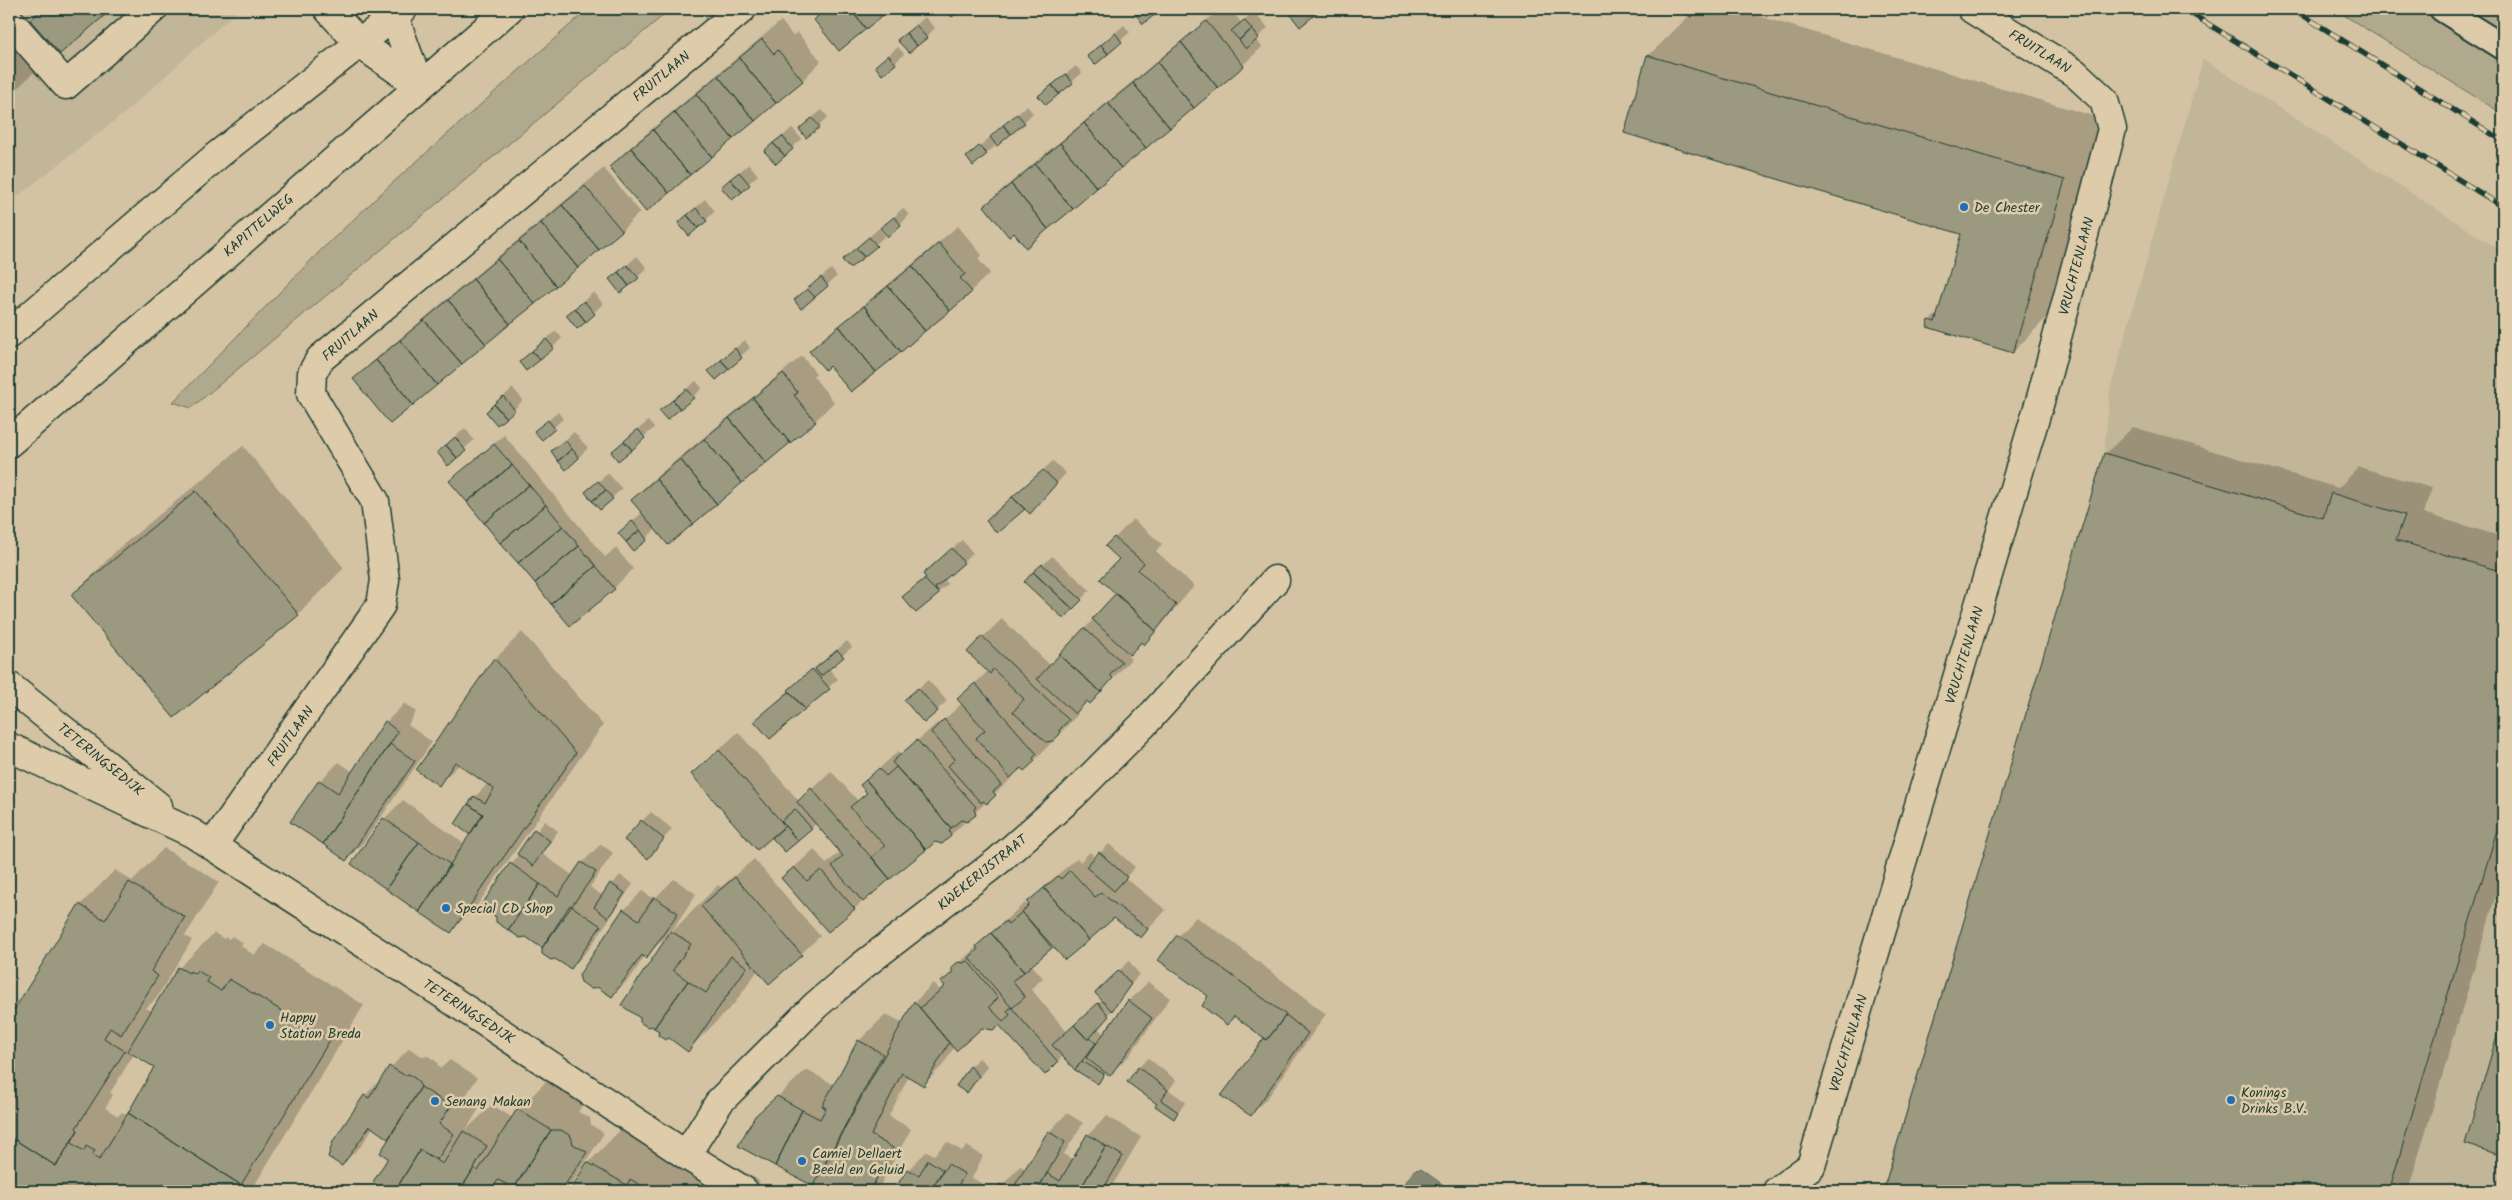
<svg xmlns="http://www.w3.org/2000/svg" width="2512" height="1200" font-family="Kalam,sans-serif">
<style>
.built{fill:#c2b698}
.green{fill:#b1a98d;stroke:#687360}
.water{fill:#848872;stroke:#5c6a59}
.shadow{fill:#0003;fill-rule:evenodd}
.building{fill:#9b9980;stroke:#1f3d34}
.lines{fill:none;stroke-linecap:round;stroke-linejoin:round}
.lane-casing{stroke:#1f3d34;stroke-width:28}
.street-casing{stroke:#1f3d34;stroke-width:31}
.secondary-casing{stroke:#1f3d34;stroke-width:31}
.lane{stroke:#decba9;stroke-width:24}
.street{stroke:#decba9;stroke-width:28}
.secondary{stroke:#decba9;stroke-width:28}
.rail-casing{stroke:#1f3d34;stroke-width:5.5}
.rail{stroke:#decba9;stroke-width:4;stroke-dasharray:11;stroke-linecap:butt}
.poi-dot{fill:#1f6fb2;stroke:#decba9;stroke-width:2}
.labels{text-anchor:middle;stroke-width:5;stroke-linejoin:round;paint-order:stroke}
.street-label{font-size:14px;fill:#1f3d34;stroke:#decba9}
.poi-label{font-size:14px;fill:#1f3d34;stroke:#decba9;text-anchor:start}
</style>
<rect width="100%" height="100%" fill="#d3c3a2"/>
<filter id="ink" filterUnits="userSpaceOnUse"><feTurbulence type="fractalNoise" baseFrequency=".02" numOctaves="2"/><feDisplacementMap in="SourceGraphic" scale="10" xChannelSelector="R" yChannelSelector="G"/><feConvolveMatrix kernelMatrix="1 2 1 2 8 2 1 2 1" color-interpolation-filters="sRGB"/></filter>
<g filter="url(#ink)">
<path class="built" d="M9,9H239L127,111L9,203Z
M2203,59L2503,252V1191H1882L2104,453L2110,390Z"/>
<path class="green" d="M588,9H671L191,408L173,402L319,252L388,187Z
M2334,9H2420L2503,61V114Z
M2464,9H2503V34Z"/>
<path class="water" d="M1421,1169L1452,1191H1403L1402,1188L1414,1170Z"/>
<path class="shadow" d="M43,9H110L60,52L32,20Z
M814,9H888L839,49Z
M1144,9H1160L1143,23L1137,16Z
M1220,9H1230L1241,22L1254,12L1268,28L1256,39L1262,47L1243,65L1014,232L985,206L1004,188Z
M1680,9H1735L2120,124L2069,295L2013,352L1929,326L1930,320L1940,311L1963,233L1648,56L1690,15Z
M925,17L935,28L926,37L899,40Z
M781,21L793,36L797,32L821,61L803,80L646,210L610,167L629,148Z
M1124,25L1130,32L1095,64L1088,56Z
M9,35L40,66L9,97Z
M898,47L904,54L895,63L886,57Z
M1076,66L1082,73L1046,104L1049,87Z
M1027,106L1033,113L1024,122L986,154L967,157Z
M822,110L828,117L819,126L809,120Z
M792,128L802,139L776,162L766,151Z
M749,164L758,175L732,198V178Z
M604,168L640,212L621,231L355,379L374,360Z
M705,199L715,211L706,220L679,223Z
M903,208L909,215L900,225L882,228Z
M958,226L982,255L978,259L990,273L971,291L851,391L830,365L811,351L830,333Z
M879,228L885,236L850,267L853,251Z
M637,256L647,268L638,277L611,280Z
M831,269L837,276L827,285L796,300Z
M594,292L603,304L577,328L567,315Z
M556,331L562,338L553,347L529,353Z
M745,340L750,348L716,378L719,362Z
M802,356L816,373L813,376L834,402L815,421L668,543L656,528L646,539L629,524L643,512L632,500L651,481Z
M696,381L702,388L693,397L670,402Z
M513,388L523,400L514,409L496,403Z
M558,412L563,419L542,438L536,431Z
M648,421L654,428L618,459L612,452Z
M2133,427L2338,488L2359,467L2432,488L2423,513L2503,537V872L2408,1191H1884L2105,454Z
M465,428L474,440L448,464L439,452Z
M574,432L588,448L578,458L553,451Z
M504,435L605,557L616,548L633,569L614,588L451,481Z
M243,446L344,568L298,614L73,595L119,548Z
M1053,461L1066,473L1039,503L996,512Z
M608,473L622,489L600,508L586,492Z
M1133,519L1162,544L1156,551L1194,586L1162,624L1128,656L1131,659L1108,684L1090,702L1088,700L1077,711L1078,714L1035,760L1024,769L1021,766L1012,774L1014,776L950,836L935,840L854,909L783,878L814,849L826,864L841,851L817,823L785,851L776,832L693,774L738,732L799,801L831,771L858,801L868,792L862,785L881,767L898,751L902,755L937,723L939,725L962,703L959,699L988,671L983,637L1002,619L1051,666L1117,593L1120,559L1107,546Z
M962,540L973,553L944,579L948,584L916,611L913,588L927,577L934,565Z
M1052,556L1090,590L1073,608L1026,582Z
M522,632L603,725L478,904L450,932L384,819L403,800L465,844L472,834L475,797L488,783L460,764L439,784L495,659Z
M847,641L852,647L828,668L838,679L770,737L755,721L822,661L823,662Z
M928,680L947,701L924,722L915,691Z
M405,703L416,712L408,725L432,742L365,841L346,860L292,822L320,781L339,762L353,772L386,722Z
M651,812L672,829L648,857L642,821Z
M545,821L558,831L542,854L574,876L582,863L601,844L613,853L590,887L603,896L620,875L633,884L589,949L571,968L543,947L511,864Z
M1109,844L1135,867L1125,878L1166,910L1141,937L1114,916L1053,945L1031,964L1043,978L1031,989L1067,1032L1103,999L1097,993L1129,961L1139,974L1098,1028L1105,1035L1129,1001L1148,982L1170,998L1129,1056L1110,1074L1107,1073L1097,1082L1075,1069L1063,1056L1045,1074L999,1023L982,1027L954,1047L943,1065L924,1084L909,1076L889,1116L911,1129L877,1191H825L740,1146L756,1117L806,1070L835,1085L859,1041L886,1014L903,1023L915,1002L933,983L939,990L945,985L943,982L953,972L954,968L996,928L1025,903L1028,906L1030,904L1028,902L1047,884L1077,858L1080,862L1090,852L1095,858Z
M164,848L219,882L185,936L192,940L156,999L146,1008L153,1012L179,968L214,933L224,939L226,937L229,939L232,936L243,943L241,946L254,955L265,944L364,1005L251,1191H102L95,1187L93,1191H9V1019L80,905L115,870L132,881ZM134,1054L156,1067L127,1115L122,1112L118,1116L105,1108L113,1095L110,1093Z
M754,859L820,936L801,954L758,970L734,1004L688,1050L669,1037L668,936L645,956L631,977L612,996L624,910L642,891L654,899L674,879L696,894L670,934L718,885L721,887Z
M1196,917L1226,937L1326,1014L1269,1096L1251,1115L1223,1095L1266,1038L1236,1015L1227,1024L1210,996L1178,936Z
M2503,1019V1155L2466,1143Z
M409,1048L423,1057L428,1056L436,1061L440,1069L450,1060L477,1078L465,1097L480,1107L466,1130L492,1105L513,1118L518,1110L564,1063L596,1083L578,1112L590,1118L591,1125L604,1133L567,1191H521L509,1185L502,1191H388L375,1182L390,1158L393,1132L388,1137L373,1127L361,1146L342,1164L365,1096Z
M979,1058L988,1066L967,1092L970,1067Z
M1148,1058L1176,1080L1169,1090L1186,1102L1174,1117L1159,1103L1138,1068Z
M1067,1113L1083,1123L1064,1154L1073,1160L1088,1135L1107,1116L1141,1137L1109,1191H997L1020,1166L1026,1169L1049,1132Z
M634,1116L677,1134L760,1181L755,1190L758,1191H571L587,1164Z
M947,1142L962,1151L967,1146L983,1156L972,1178L983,1184L979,1191H896L908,1170L927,1151L934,1155Z
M1151,1182L1164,1190L1163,1191H1142Z
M1289,1182L1304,1191H1280Z"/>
<path class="building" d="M43,9H112L60,54L30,20Z
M812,9H850L866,29L839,51L814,20L818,16Z
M850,9H886L888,11L866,29Z
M945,9H960L961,10L952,17Z
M1144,9H1153L1157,13L1143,24L1136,15Z
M1286,9H1322L1300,27Z
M1678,9H1696L1691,17Z
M1244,20L1252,29L1239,40L1231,31Z
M1206,21L1244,66L1218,88L1181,42Z
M916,25L927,38L917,46L906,33Z
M1252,29L1259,38L1246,49L1239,40Z
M906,33L917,46L909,53L897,40Z
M1115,33L1122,42L1108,54L1101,45Z
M762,39L774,54L778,50L803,81L776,103L739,58Z
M1181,42L1218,88L1194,108L1157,62Z
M1101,45L1108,54L1095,65L1087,56Z
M888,55L896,64L882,75L875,66Z
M1647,55L2065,180L2013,353L1927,327L1929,320L1935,322L1961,234L1624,133Z
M739,58L776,103L755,121L718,76Z
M1157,62L1194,108L1170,128L1133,83Z
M1066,74L1073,83L1059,94L1052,85Z
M718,76L755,121L733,139L696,94Z
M1133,83L1170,128L1146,148L1108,103Z
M1052,85L1059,94L1046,105L1038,96Z
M696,94L733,139L712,157L674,112Z
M1108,103L1146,148L1121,168L1084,123Z
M674,112L712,157L690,175L653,130Z
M1017,114L1025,123L1011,134L1003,125Z
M812,118L820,127L806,138L799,129Z
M1084,123L1121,168L1097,188L1060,143Z
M1003,125L1011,134L997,146L990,137Z
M653,130L690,175L669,193L631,148Z
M782,136L793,149L785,156L773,143Z
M773,143L785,156L776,164L764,151Z
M1060,143L1097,188L1073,209L1035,164Z
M979,146L987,154L973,166L966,157Z
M631,148L669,193L646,212L609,167Z
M1035,164L1073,209L1048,229L1011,184Z
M739,172L750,185L742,192L730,179Z
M730,179L742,192L732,200L721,187Z
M1011,184L1048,229L1026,248L1014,233L1009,237L984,206Z
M585,186L622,231L599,250L562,205Z
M562,205L599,250L578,268L541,223Z
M696,208L707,221L698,228L687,215Z
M687,215L698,228L689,236L678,223Z
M894,217L901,225L888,237L880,228Z
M541,223L578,268L556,286L519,241Z
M869,237L877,246L864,257L856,248Z
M519,241L556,286L535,304L497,259Z
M939,243L965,274L960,278L972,292L950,311L912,266Z
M856,248L864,257L850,268L842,260Z
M497,259L535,304L510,324L473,279Z
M627,265L639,278L629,286L618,272Z
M912,266L950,311L925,331L888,286Z
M618,272L629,286L620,293L609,279Z
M821,277L828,286L815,297L807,289Z
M473,279L510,324L486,344L448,300Z
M888,286L925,331L901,352L864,306Z
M807,289L815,297L801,309L794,300Z
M448,300L486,344L462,364L424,320Z
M584,301L595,314L586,322L575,308Z
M864,306L901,352L876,372L839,326Z
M575,308L586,322L577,329L566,315Z
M424,320L462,364L437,385L400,340Z
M839,326L876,372L851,392L829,366L825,370L809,351Z
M546,339L554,348L540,360L532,351Z
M400,340L437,385L413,405L376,360Z
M735,348L742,358L729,369L721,360Z
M532,351L540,360L526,371L519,362Z
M376,360L413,405L390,424L353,379Z
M721,360L729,369L716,380L708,371Z
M783,373L798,393L794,395L816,422L790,443L753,398Z
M686,389L694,398L680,409L673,400Z
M503,396L515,410L506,418L494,404Z
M753,398L790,443L766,463L729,418Z
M673,400L680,409L667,420L659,411Z
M494,404L506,418L497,425L486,412Z
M729,418L766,463L742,483L704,439Z
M548,420L555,429L542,440L534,431Z
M638,429L645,438L632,450L624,441Z
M455,437L466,451L457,458L446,445Z
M704,439L742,483L717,504L680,459Z
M565,440L572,449L558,461L551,451Z
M624,441L632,450L618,461L611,452Z
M494,444L512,465L467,502L449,481Z
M446,445L457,458L448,466L437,452Z
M572,449L579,458L566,470L558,461Z
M2104,453L2323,518L2331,493L2405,515L2396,540L2503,572V810L2389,1191H1883Z
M680,459L717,504L693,524L656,479Z
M512,465L529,485L484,523L467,502Z
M1043,470L1057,483L1030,514L1012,497Z
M656,479L693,524L668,545L631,500Z
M598,481L606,490L592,501L585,492Z
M529,485L546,505L500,543L484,523Z
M606,490L613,499L600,510L592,501Z
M196,491L299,615L174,718L71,595Z
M1012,497L1025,509L997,533L986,521Z
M546,505L563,526L518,563L500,543Z
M632,521L640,530L626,542L618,533Z
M563,526L579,546L535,583L518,563Z
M640,530L647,540L633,551L626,542Z
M1114,537L1144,563L1138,570L1176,605L1156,631L1100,579L1119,559L1105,546Z
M579,546L596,566L551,604L535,583Z
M952,548L964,563L935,588L939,594L924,579L926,578L923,574Z
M1042,564L1082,600L1073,609L1033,572Z
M596,566L615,589L570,626L551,604Z
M1033,572L1073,609L1064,619L1024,582Z
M924,579L939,594L916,613L902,597Z
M1116,593L1156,631L1144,645L1141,642L1130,655L1092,619Z
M1084,628L1122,662L1110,675L1113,678L1101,692L1059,655Z
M982,636L1069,720L1059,730L1060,734L1053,741L1046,742L1013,712L1024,699L993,669L990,674L967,652Z
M837,650L844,657L821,676L815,669Z
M1059,655L1101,692L1090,704L1087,701L1075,714L1037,679Z
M494,658L576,753L451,933L419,912L483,814L468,804L474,796L485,803L494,789L455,762L439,786L416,770Z
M812,669L830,689L805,709L788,690Z
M975,683L1037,754L1033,758L1035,761L1024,771L1021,768L1010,778L976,738L985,730L957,699Z
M918,688L938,711L924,723L904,700Z
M789,692L805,709L770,739L754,721Z
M944,719L1001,785L993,792L996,795L987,804L983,801L981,803L948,766L955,759L931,732Z
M385,721L398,732L323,844L290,822L319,780L338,793Z
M917,740L976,807L974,809L976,815L967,822L961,820L951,828L892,762Z
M390,744L415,761L346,861L323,844Z
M719,750L785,826L757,850L691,774Z
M896,767L951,828L949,830L951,836L942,844L935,842L926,850L866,780L879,768L886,776Z
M866,780L926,850L890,879L872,857L885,846L850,807L867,793L860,785Z
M811,788L890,879L863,902L832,866L843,856L797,802Z
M468,804L483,814L470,835L455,824Z
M795,809L812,829L798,841L781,821Z
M383,818L419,842L386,889L351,864Z
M641,820L664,839L648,859L624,840Z
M785,826L798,841L785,852L772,838Z
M534,829L550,841L533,866L517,854Z
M419,842L451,865L419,912L386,889Z
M1099,852L1127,877L1114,891L1086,867Z
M581,862L596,872L542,948L526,937L520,938L508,930L540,884L558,896Z
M510,863L540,884L508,930L496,922V917L481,906Z
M794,867L807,881L821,870L855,909L828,932L781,878Z
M1070,870L1095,897L1101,893L1148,929L1141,938L1114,918L1089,940L1044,888L1058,876L1061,879Z
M735,877L802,955L769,984L701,906Z
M129,882L185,917L151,971L158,976L121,1035L110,1028L104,1038L125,1051L76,1128L78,1130L56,1166L9,1136V1018L79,904L105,920Z
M610,883L625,893L608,918L594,907Z
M1044,888L1089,940L1065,960L1022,912L1029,905L1027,902Z
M654,897L678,913L646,959L642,955L612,997L597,987L591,989L581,982L579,975L623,909L639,920Z
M570,905L601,926L571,969L555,959L551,960L542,954V948Z
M1022,912L1052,948L1024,972L991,933L1006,921L1008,924Z
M671,931L691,944L673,970L688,981L654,1028L651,1026L647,1027L640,1022V1018L621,1005Z
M991,933L1024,972L1012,981L1025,997L1012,1008L969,958L978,949L976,946Z
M1177,935L1286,1015L1267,1040L1234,1016L1227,1025L1202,1006L1208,996L1158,960Z
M731,956L747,967L688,1052L669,1038L665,1040L658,1035L659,1031L654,1028L688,981L706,993Z
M967,960L998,998L989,1007L1003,1021L1010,1015L1007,1011L1011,1007L1058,1062L1045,1075L999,1025L993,1030L982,1028L956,1051L920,1008L945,986L941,982L952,973V967L958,962L964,963Z
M178,967L189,973L190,971L195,974L197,970L209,978L207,982L221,991L229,979L330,1040L241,1185L128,1113L154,1067L127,1051Z
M1119,970L1131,984L1112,1011L1095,993Z
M1128,1000L1152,1018L1110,1076L1086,1058Z
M914,1001L949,1043L924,1086L902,1073L871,1135L893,1148L870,1191H822L813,1186Z
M1098,1003L1109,1016L1088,1040L1074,1025Z
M1286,1015L1308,1033L1251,1116L1221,1096L1264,1038L1267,1040Z
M2503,1015V1156L2465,1144Z
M1074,1025L1088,1040L1090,1038L1096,1043L1075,1070L1052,1045Z
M858,1040L883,1054L813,1186L775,1166L802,1110L820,1119L826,1108L822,1106Z
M1082,1061L1104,1074L1098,1084L1075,1070Z
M389,1066L404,1075L409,1074L417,1080L421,1087L388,1139L370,1126L342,1166L328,1157L333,1141L364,1095L369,1098Z
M970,1066L979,1076L967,1093L956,1086Z
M1138,1067L1168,1090L1161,1100L1178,1112L1174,1119L1155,1106L1157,1104L1127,1082Z
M421,1087L451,1106L439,1124L454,1134L437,1160L420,1150L395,1191H386L373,1182L388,1158L380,1153Z
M777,1096L802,1110L775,1166L738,1146L755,1116Z
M517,1109L551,1130L514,1188L498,1180L491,1191H460L474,1168L478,1171Z
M128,1113L241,1185L238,1191H99L86,1183L81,1191H9V1136L56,1166L78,1130L71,1143L84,1151L86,1146L95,1151L92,1155L99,1160Z
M551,1130H561L571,1136L573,1144L587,1152L561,1191H519L514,1188Z
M463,1131L487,1146L460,1191H395L420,1150L443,1164Z
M1048,1131L1065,1142L1037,1191H996L1000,1184L1012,1190Z
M1087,1134L1106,1146L1079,1191H1037L1047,1173L1060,1181Z
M1106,1146L1123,1156L1102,1191H1079Z
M928,1160L943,1170L930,1191H894L907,1169L919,1175Z
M587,1162L627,1185L630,1179L651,1191H570Z
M948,1164L965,1174L955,1191H930Z"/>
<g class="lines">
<defs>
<path id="lane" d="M2442,9L2503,47"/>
<path id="street" d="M328,9L359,43L419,85
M388,9L394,16L419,85
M9,20L66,85L153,9
M9,686L158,806
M9,747L192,833L438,991L686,1155L744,1191
M212,846L381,605L385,580L375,501L311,394L312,373L320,359L742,9
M686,1155L720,1101L816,1005L862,966L998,861L1072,796L1143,725L1275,580
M1777,1191L1811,1166L2041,398L2112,129L2104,100L2075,73L1972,9"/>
<path id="secondary" d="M9,334L219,154L403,9
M9,443L509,9"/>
</defs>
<use href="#lane" class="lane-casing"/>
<use href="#street" class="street-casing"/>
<use href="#secondary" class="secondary-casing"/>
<use href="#lane" class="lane"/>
<use href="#street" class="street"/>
<use href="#secondary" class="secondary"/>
<defs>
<path id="rail" d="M2184,9L2503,207
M2293,9L2503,141"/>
</defs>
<use href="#rail" class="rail-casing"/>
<use href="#rail" class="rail"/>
</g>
</g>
<g class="poi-dot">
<circle cx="1964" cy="207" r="5"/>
<circle cx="446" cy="908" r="5"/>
<circle cx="270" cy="1025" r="5"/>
<circle cx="2231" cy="1100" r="5"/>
<circle cx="435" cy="1101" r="5"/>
<circle cx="802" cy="1161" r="5"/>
</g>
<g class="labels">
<g class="street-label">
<text transform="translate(2040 51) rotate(32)" y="5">FRUITLAAN</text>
<text transform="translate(661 76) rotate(-40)" y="5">FRUITLAAN</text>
<text transform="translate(258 225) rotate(-41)" y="5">KAPITTELWEG</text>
<text transform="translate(2076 266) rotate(-75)" y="5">VRUCHTENLAAN</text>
<text transform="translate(350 335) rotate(-41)" y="5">FRUITLAAN</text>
<text transform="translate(1964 655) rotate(-73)" y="5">VRUCHTENLAAN</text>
<text transform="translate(290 736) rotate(-55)" y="5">FRUITLAAN</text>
<text transform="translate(101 759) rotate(39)" y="5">TETERINGSEDIJK</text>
<text transform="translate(982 872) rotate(-39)" y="5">KWEKERIJSTRAAT</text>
<text transform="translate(469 1011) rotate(33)" y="5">TETERINGSEDIJK</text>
<text transform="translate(1848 1043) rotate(-73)" y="5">VRUCHTENLAAN</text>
</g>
<g class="poi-label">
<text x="1974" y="212">De Chester</text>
<text x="456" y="913">Special CD Shop</text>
<text x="280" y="1022">Happy<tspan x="280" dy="16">Station Breda</tspan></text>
<text x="2241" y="1097">Konings<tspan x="2241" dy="16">Drinks B.V.</tspan></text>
<text x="445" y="1106">Senang Makan</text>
<text x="812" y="1158">Camiel Dellaert<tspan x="812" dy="16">Beeld en Geluid</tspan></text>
</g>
</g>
<rect width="2512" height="1200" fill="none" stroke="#decba9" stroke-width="30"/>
<rect x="15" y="15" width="2482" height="1170" fill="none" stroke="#1f3d34" stroke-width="2" filter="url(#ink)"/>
</svg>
